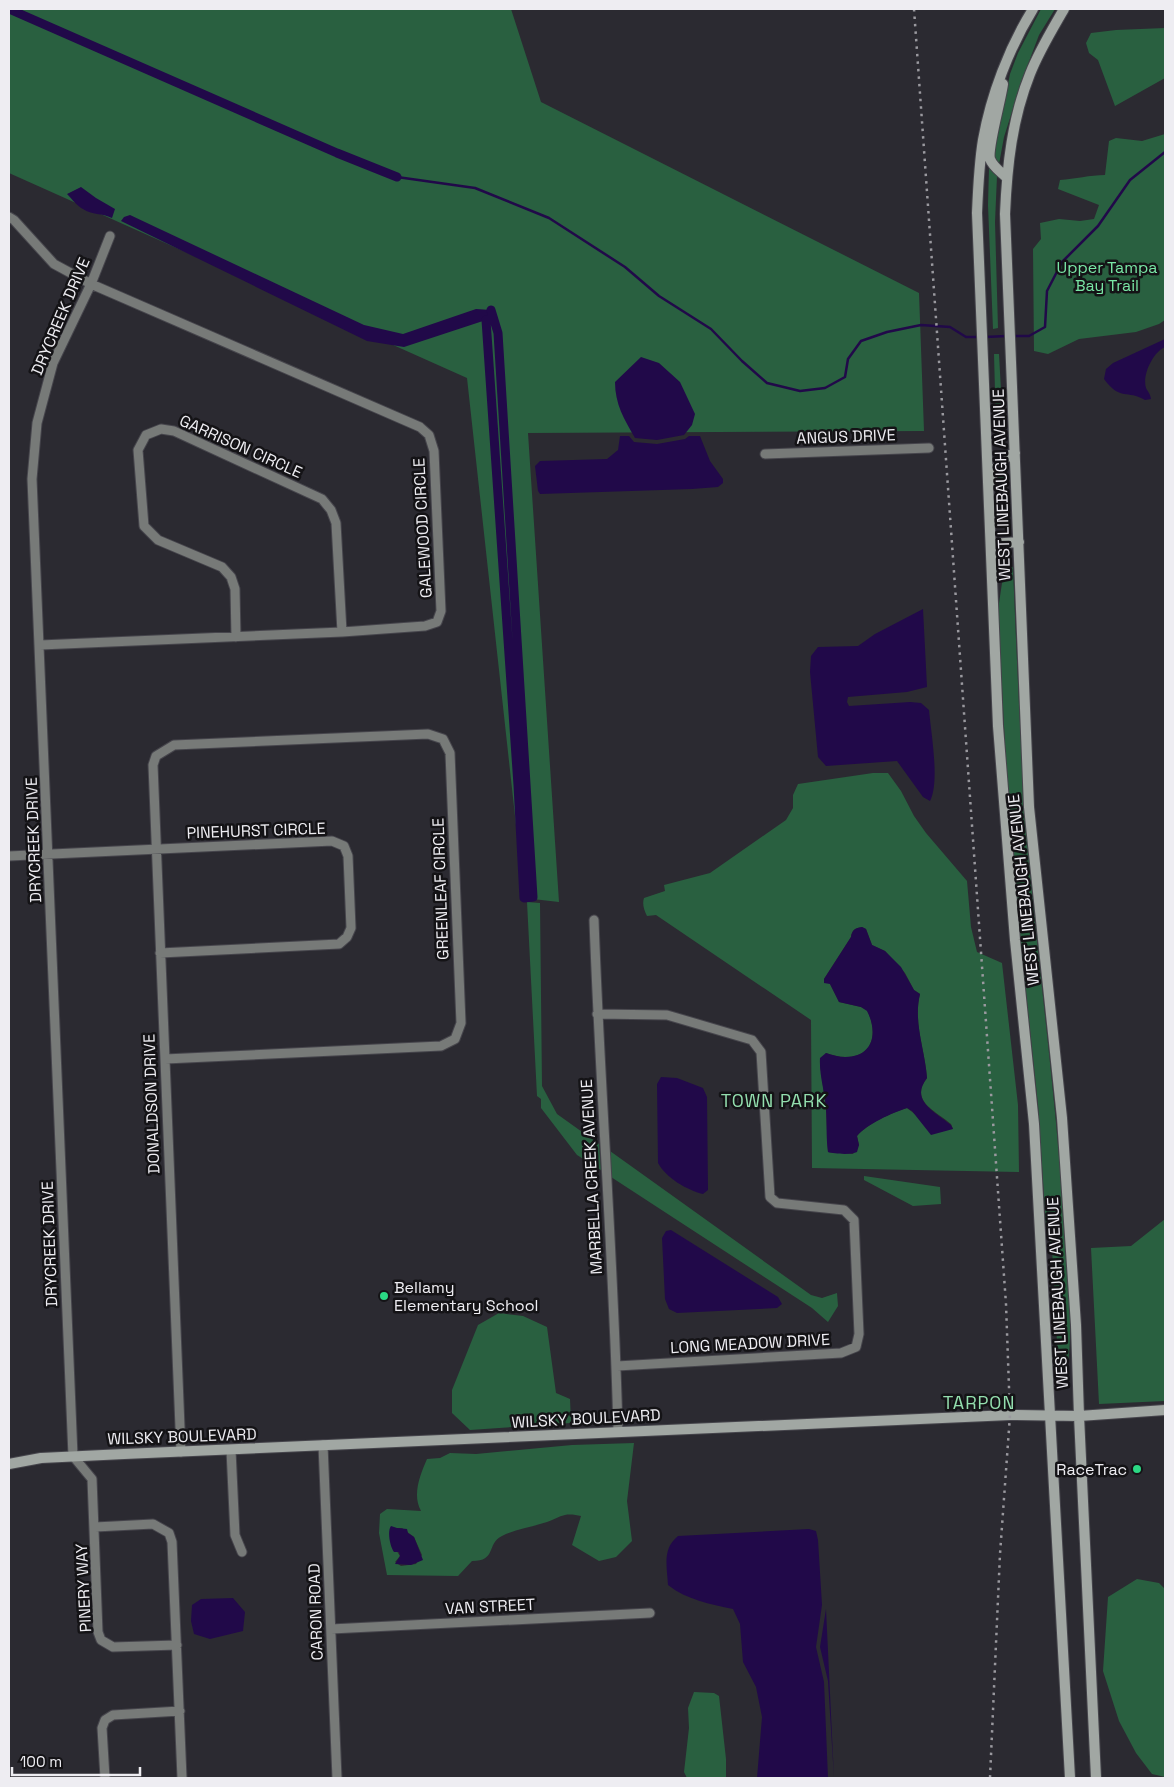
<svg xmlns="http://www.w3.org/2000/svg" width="1174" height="1787" font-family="'Space Grotesk',sans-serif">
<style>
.green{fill:#296040;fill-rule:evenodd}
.water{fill:#210949}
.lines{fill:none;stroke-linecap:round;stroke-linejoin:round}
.stream{stroke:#210949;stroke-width:2.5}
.canal{stroke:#210949;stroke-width:9}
.street-casing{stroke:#46454c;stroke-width:11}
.secondary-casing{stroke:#46454c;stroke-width:12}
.street{stroke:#777a78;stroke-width:9}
.secondary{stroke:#a1a7a3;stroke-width:10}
.rail{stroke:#9a999f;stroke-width:2.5;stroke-dasharray:2.5 5;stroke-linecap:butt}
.poi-dot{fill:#2bd884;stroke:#141316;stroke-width:2}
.labels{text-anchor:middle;stroke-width:5;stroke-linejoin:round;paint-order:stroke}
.park-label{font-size:16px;fill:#79e6a5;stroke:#141316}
.street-label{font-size:16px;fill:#eeedf2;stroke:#141316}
.poi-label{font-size:16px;fill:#eeedf2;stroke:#141316;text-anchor:start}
.neighbourhood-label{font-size:18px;letter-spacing:1px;fill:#93deae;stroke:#141316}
</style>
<rect width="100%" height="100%" fill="#2b2a31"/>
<path class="green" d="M9,9H511L541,102L919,293L924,431L528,433L559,902L524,898L467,378L9,173Z
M1041,9H1055L1039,35L1022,80L1004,137L999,164L995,160L994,153L1010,74L1018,53Z
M1165,28V78L1115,106L1098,60L1089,53L1086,43L1091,33L1116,30Z
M1165,134V320L1159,324L1136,332L1079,339L1048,354L1034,351L1033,249L1041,239L1040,223L1059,219L1080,221L1094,219L1099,205L1058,189L1060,180C1075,179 1090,175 1105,175L1109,141L1116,138L1142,141Z
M989,168L997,176L995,222L998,328L993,329L988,205Z
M994,354H999L1003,427L1002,430L999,431L996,429Z
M1002,469L1005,472L1007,515L1003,518L1000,517L999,513L998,471Z
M1009,566H1011L1013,568C1017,665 1021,763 1029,860C1040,980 1056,1100 1064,1220C1066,1247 1079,1368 1060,1382L1059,1380L1052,1248L1046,1227L1038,1105L1016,899L1006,765L998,610L1002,583Z
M873,773H888L901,791L914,816L926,833L967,881L971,927L977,952L1002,963L1018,1105L1019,1172L812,1168L811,1020L656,915L647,916C644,910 642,904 644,898L665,891L664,885L710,873L786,820L793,808V795L798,784ZM862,927L866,929L872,945L885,951L905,973L914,990L920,994C913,1023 925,1049 927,1078C909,1101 936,1111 951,1124L953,1129L916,1115L907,1108C891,1113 868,1123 857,1136L859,1145L853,1154L828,1152L826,1108L820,1064L826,1053C832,1055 839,1057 846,1057C874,1057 878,1032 867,1010L861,1007L839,1002L830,984L824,979L851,937C852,930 855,928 862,927Z
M527,902L540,903L542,1086L557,1114L599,1144L601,1170L577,1155L541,1108V1099L537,1096Z
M610,1151L811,1295L822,1298L837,1293L838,1306L828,1322L812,1308L611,1177Z
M864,1176L940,1187L941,1204L913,1206L864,1180Z
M1165,1219V1401L1099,1404L1091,1248L1131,1246Z
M499,1313L523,1316L547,1327L556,1393L570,1399L571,1423L470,1430L452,1413V1390L478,1325Z
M634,1443L627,1501L632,1541L616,1557L599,1561L572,1545L581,1516C576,1515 570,1514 565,1515C559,1516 553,1520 547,1522C532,1527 516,1529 502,1536C486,1544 497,1561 472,1561L458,1576L387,1575L379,1533L380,1514L387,1509L421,1511C412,1495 420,1475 427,1459L440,1458L450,1453L476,1454L572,1445ZM397,1528H402L414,1537L422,1555L416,1564L401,1566L395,1562L400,1556L392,1544L390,1537Z
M1137,1579L1159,1583L1165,1589V1777L1152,1774L1136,1753L1119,1721L1103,1671L1108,1597Z
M694,1692L714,1693L719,1696L726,1759V1778H687L684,1772L689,1728L688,1708Z"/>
<path class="water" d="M81,187L96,198L115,209L112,218C102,213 92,215 83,209C77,206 72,199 67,194Z
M130,215L364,325L403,334L476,309L491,310L486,320L404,347L367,341L121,221L124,217Z
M1165,339V347C1153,352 1142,375 1146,388C1148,392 1150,393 1151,399L1145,400C1127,389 1121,402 1104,379L1106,369L1113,363Z
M641,357L659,363L680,382L695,414L692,425L684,435L657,440L635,438C624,419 615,404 615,382Z
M620,436H629L634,442L657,444L685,439L689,436H700L710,461L723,479V483L718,487L692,489L540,494L538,491L535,466L540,461L607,459L618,450Z
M923,609L927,687L907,692L848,697L847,702L849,706L910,702L921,703L929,710C931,733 940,782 930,801L923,797L897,761L826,766L818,757L810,672L811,656L818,647L858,646L875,634Z
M862,927L866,929L872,945L885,951L901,967L914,990L920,994C913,1023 925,1049 927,1078C909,1101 936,1112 951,1125L953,1129L931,1135L912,1111L907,1108C892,1113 867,1124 857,1136L859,1145L857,1152C852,1155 834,1154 828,1152C826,1137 827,1123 826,1109C825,1092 819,1075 820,1058L826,1053C832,1055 839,1057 845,1057C874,1057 878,1032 867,1011L861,1007L839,1002L830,984L824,983V979L851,937C852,930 855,928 862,927Z
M661,1077L677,1078L703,1088L707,1097L708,1190L703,1194C687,1190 666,1178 658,1163L657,1084Z
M671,1230L778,1297L782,1304L777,1308L677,1313L669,1309L665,1299L662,1238L666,1231Z
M391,1526L397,1528L407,1529L408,1533L414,1537L423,1560L411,1565L395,1564L400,1556L399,1552H394C390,1547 387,1531 391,1526Z
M809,1529L816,1531L818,1540L822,1605L816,1647L824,1682L828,1778H757L762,1717L756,1687L743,1662L740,1624L733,1609C710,1604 687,1600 668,1585C667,1566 662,1549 678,1536Z
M233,1598L245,1612L243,1631L210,1639L194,1634L191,1621L192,1605L201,1599Z
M826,1609L834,1778L828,1681L820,1647Z"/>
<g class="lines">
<path class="stream" d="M397,177L475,188L549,218L625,267L659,296L711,329L742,361L767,383L800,391L825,388L845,377L848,359L861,341L887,332L921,325L950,327L966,337H979
M1012,336H1029L1045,327L1047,291L1062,262L1098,226L1130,180L1165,152
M985,337L1007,336"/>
<path class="canal" d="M9,9L337,153L397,177
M486,320L518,785L524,898L533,897L498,333L491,310"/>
<defs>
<path id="street" d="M9,217L14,220L54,264L91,284L420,427L429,435L434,451L441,611L437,622L425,626L342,632L40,645
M110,236L91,284L53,363L37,423L32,479L73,1456L92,1479L98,1632L101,1640L113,1647L177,1645
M765,454L929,448
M236,637L235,589L231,577L222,567L158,540L144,526L138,450L146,435L161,429L174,431L322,499L331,510L336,523L342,632
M9,856L332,841L344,846L348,856L351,928L347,937L339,944L160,953
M594,920C600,1091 614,1261 618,1432
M597,1014L667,1015L752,1040L761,1052L770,1197L777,1203L844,1210L854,1220L859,1334L856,1347L841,1353L617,1366
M165,1059L441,1046L455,1039L461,1023L450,753L443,739L428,734L174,745L156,756L153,765L181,1452
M323,1445L337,1778
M231,1450L235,1535L242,1552
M95,1527L153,1524L169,1533L172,1542L182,1778
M331,1629L650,1613
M105,1778L102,1728L105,1720L113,1715L180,1711"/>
<path id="secondary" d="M1033,9C1009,48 991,95 983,140C979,164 978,189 977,213L998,726L1015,940L1034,1124L1070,1778
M1064,9C1052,30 1039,51 1030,74C1012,119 1007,166 1005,214L1029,807L1062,1118L1076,1325L1079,1416L1096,1778
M1003,84C1001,100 987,149 990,159C993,167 1001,172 1006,177
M991,481C994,467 1002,458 1015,453
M991,544L1019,542
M9,1464L41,1458L124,1454L1010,1415L1079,1416L1165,1410"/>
</defs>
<use href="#street" class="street-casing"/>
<use href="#secondary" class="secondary-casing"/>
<use href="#street" class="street"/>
<use href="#secondary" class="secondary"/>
<path class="rail" d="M914,9L1006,1304L1010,1415L1000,1554L990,1778"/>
</g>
<g class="poi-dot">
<circle cx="384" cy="1296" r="5"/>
<circle cx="1137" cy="1469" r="5"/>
</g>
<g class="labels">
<g class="park-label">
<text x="1107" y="273">Upper Tampa<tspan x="1107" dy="18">Bay Trail</tspan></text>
</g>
<g class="street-label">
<text transform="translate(60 316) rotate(-67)" y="6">DRYCREEK DRIVE</text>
<text transform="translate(846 436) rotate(-2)" y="6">ANGUS DRIVE</text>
<text transform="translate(241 446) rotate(24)" y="6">GARRISON CIRCLE</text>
<text transform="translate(1001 485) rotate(-92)" y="6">WEST LINEBAUGH AVENUE</text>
<text transform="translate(422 528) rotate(-93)" y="6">GALEWOOD CIRCLE</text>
<text transform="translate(256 830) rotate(-2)" y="6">PINEHURST CIRCLE</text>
<text transform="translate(33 840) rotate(-92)" y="6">DRYCREEK DRIVE</text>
<text transform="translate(440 889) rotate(-92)" y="6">GREENLEAF CIRCLE</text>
<text transform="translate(1023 890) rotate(-96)" y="6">WEST LINEBAUGH AVENUE</text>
<text transform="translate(151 1104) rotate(-92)" y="6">DONALDSON DRIVE</text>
<text transform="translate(591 1177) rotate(-93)" y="6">MARBELLA CREEK AVENUE</text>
<text transform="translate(49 1244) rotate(-92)" y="6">DRYCREEK DRIVE</text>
<text transform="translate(1057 1293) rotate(-93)" y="6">WEST LINEBAUGH AVENUE</text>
<text transform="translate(750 1343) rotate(-3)" y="6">LONG MEADOW DRIVE</text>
<text transform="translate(586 1418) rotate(-3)" y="6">WILSKY BOULEVARD</text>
<text transform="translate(182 1436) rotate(-2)" y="6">WILSKY BOULEVARD</text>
<text transform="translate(83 1588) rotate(-93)" y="6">PINERY WAY</text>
<text transform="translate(490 1606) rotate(-3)" y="6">VAN STREET</text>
<text transform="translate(315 1612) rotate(-92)" y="6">CARON ROAD</text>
</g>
<g class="poi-label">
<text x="394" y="1293">Bellamy<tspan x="394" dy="18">Elementary School</tspan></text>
<text x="1127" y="1475" text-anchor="end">RaceTrac</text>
</g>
<g class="neighbourhood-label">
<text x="774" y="1107">TOWN PARK</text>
<text x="979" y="1409">TARPON</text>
</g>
</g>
<rect width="1174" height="1787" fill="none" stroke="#eeedf2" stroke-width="20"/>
<path d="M12 1767v8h128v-8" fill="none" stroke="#eeedf2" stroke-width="2.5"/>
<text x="20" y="1767" font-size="15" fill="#eeedf2" stroke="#141316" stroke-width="4" paint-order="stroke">100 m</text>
</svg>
